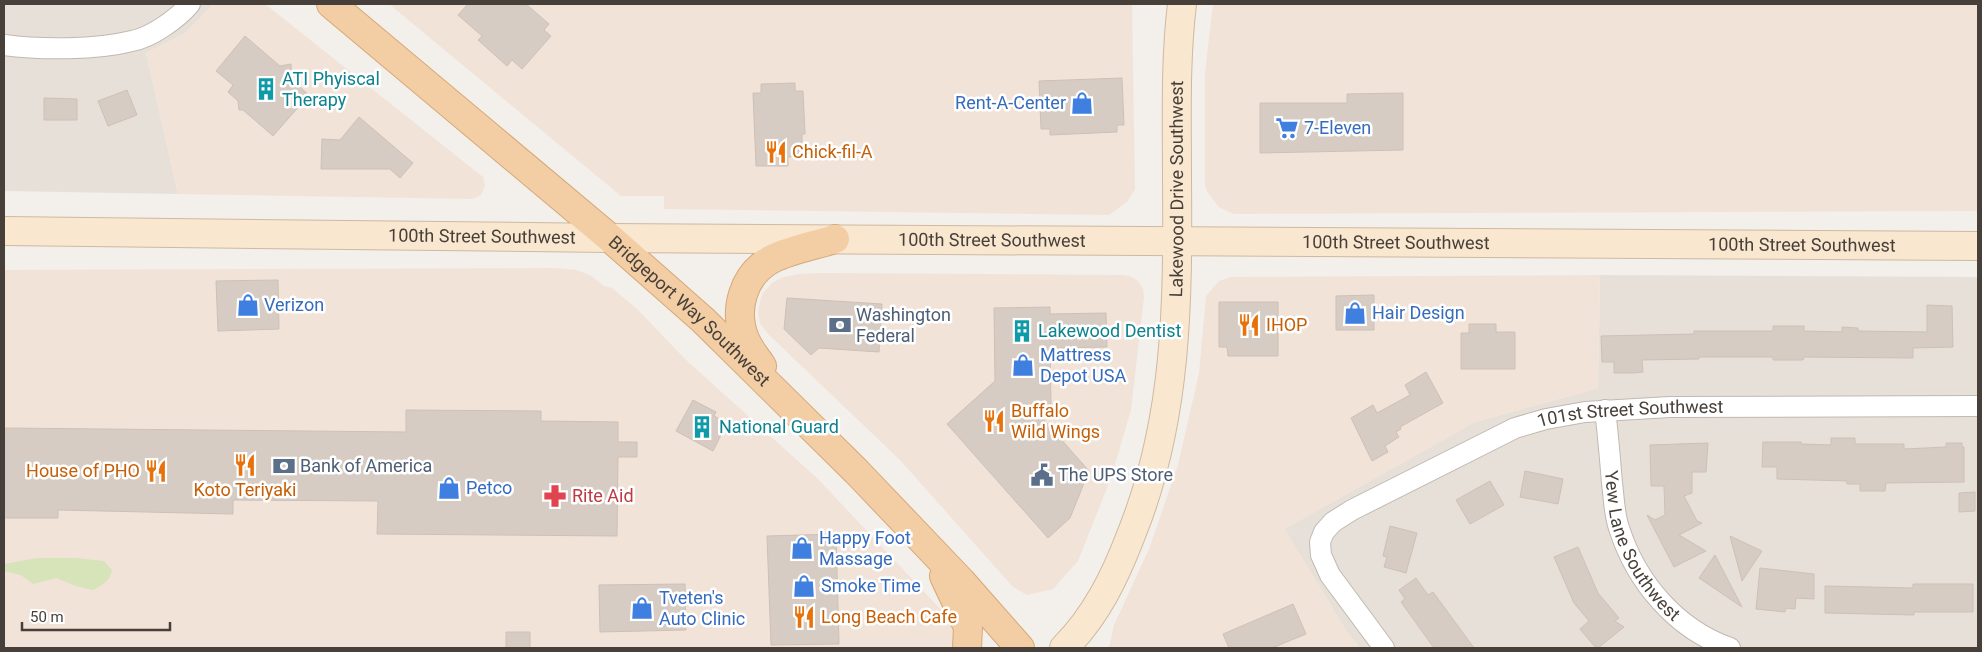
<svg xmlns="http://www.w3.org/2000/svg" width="1982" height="652" font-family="Roboto,sans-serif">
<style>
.residential{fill:#e7e0d9}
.commercial{fill:#f2e3d9}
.green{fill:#d7e3b8}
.building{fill:#d7ccc4;stroke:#cec0b5}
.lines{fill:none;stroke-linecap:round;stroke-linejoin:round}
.minor-casing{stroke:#c1b8b1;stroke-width:22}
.secondary-casing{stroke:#ceb9a0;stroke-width:30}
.primary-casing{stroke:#d6a876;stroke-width:30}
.minor{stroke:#fff;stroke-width:20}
.secondary{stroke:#f9e7cf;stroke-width:28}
.primary{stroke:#f3cea4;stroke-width:28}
.labels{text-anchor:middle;stroke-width:5;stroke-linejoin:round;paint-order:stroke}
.culture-label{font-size:18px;fill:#0d838f;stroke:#fff;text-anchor:start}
.shop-label{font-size:18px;fill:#366cbe;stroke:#fff;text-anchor:start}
.food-label{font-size:18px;fill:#c56008;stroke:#fff;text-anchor:start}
.street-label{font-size:18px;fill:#473f39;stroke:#fff}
.service-label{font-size:18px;fill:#4e5e75;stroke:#fff;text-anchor:start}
.health-label{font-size:18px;fill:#be3a42;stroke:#fff;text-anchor:start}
</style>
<rect width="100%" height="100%" fill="#f3efeb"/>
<path class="residential" d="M4,4H214L184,34L146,53L178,194L4,191Z
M1600,275L1978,277V648H1360L1347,632L1284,529L1475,422L1598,388Z"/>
<path class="commercial" d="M214,4H265L483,177L485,186L481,195L472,199L178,194L146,53L184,34Z
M389,4H1132L1135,189L1127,202L1109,215L664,209V196H621Z
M1213,4H1978V211L1234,214L1219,207L1208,193L1205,185V73Z
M553,268L576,270L590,275L604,286L612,288L637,309L685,359L818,479L944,613L953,628V648H4V270Z
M822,273L1122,275L1130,276L1138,281L1143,289L1144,297L1131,410L1111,478L1078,561L1053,589L1027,595L1013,587L900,460L768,334L760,323L758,313L760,301L763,293L772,283L781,278L798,274Z
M1600,275L1598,388L1475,422L1285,529L1347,632L1360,648H1109L1114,625L1149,549L1178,465L1199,373L1206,296L1219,281L1232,277Z"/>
<path class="green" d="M37,558H75L104,561L112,570C111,580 101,587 92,590L76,586L56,578L33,584L21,575L4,571V564Z"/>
<path class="building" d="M468,4H526L549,24L544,30L551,36L522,69L512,60L507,66L478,40L482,36L458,15Z
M245,36L280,66L291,64L292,80L309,95L273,136L243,110H239L238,101L228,92L233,85L216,71Z
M1122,78L1124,125H1117V132L1050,135V129H1041L1039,81Z
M795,83V91H803L805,134H802V156L788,157V166H756L753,93H761V84Z
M127,90L137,115L108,126L98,101Z
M1403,93V150L1260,153V103H1347V94Z
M44,98L77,99V120H44Z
M359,117L413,163L400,178L390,169H321L322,139L340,140Z
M278,280L279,329L218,331L216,281Z
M1374,295V330H1336V296Z
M787,298L882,304L879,352L819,348L811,355L784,329Z
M1219,302H1278V356H1228L1227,347H1219Z
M1927,305L1952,306L1953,347L1913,348V358L1804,357L1803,360H1773V357H1699V359L1642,360L1643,372L1633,373H1614V362H1602L1601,336L1694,334V331H1773V326H1804V331L1842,332V327L1858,328V331L1927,332Z
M1050,307V314L1106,313L1107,347L1050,348L1051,404H1030L1089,471L1070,518L1048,538L947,424L995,381L994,308Z
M1469,324H1496V332H1515V369H1461V333H1469Z
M1426,372L1443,403L1400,427L1401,429L1396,432L1399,437L1385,446L1388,452L1372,461L1351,418L1373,405L1377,413L1410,395L1405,385Z
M693,400L716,412L714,416L727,423L713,451L676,431Z
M406,410L541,411V421L618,422V442H637V457H618L617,536L377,534L378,501L233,500V514L58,510V518H4V428L406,432Z
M1831,438H1855V444H1904V449L1946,447V443H1962V447H1964V482L1886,483L1885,491H1860V484H1847V481L1777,479V467H1762L1763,442H1801V444L1831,445Z
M1708,443L1706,472H1692V493L1684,496L1697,521L1702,523L1679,535L1706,551L1674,567L1647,515L1655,520L1665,515L1664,486H1651L1650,445Z
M1525,471L1563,479L1558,504L1520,497Z
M1490,481L1504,505L1470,524L1456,500Z
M1975,492V511L1959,512V493Z
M1390,526L1417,533L1406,573L1384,567L1387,557L1383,556Z
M836,534L839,644L771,645L767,536Z
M1730,536L1762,551L1742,581Z
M1578,547L1598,593L1619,618L1615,621L1624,627L1598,648H1596L1580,629L1589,621L1574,603L1554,557Z
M1715,555L1742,607L1699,578Z
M1760,568L1814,574V599L1796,598L1795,609L1786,608L1785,612L1756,609Z
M1416,578L1428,595L1433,592L1474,648H1434L1401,602L1405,599L1399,590Z
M685,584L686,630L600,632L599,585Z
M1913,584H1973V612H1914V615L1825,613V586L1913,588Z
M1293,604L1306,634L1272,648H1229L1223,634Z
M506,632H530V648H506Z"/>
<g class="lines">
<defs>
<g id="minor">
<path d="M4,45C41,50 96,50 132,41C152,37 177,19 190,4"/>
<path id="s1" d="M1605,410C1608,434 1610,458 1612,483C1614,498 1614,514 1619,528C1636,582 1676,629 1730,648"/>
<path id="s2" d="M1384,648L1330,575L1321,555L1320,542L1324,532L1333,522L1352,510L1515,428L1546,419L1585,412L1670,407L1978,406"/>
</g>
<g id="secondary">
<path id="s3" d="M4,231L610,238L1978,246"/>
<path id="s4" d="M1064,648C1096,616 1115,577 1131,535C1178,419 1178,301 1177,178C1177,119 1175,62 1182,4"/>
</g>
<g id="primary">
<path id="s5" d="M331,4L610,238L703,320L857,472L961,581L1020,648"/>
<path d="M762,366C756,357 749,349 745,339C733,310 743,274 772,259C790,250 816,245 835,239"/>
<path d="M944,576L968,627L967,648"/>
</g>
</defs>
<use href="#minor" class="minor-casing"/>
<use href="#secondary" class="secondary-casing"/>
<use href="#primary" class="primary-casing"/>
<use href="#minor" class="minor"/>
<use href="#secondary" class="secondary"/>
<use href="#primary" class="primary"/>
</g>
<defs>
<symbol id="building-bare" viewBox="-9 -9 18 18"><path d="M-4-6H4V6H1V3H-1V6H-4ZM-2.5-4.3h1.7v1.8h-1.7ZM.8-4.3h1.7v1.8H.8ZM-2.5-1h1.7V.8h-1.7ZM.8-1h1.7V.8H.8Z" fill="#0f9aa8" stroke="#fff" stroke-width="2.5" paint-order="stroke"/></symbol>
<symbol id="shop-bare" viewBox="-9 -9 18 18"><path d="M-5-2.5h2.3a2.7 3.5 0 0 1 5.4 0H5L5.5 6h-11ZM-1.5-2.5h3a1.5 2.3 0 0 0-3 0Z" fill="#3f7fe0" stroke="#fff" stroke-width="2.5" paint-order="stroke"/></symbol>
<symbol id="supermarket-bare" viewBox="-9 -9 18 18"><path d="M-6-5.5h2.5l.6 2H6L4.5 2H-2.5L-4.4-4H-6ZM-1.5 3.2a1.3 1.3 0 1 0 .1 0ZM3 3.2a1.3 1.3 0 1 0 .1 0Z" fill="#3f7fe0" stroke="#fff" stroke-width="2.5" paint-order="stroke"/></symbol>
<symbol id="restaurant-bare" viewBox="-9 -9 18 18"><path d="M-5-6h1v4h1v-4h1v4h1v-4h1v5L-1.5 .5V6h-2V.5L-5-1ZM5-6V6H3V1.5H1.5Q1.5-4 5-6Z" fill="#e8710a" stroke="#fff" stroke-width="2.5" paint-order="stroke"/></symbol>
<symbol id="bank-bare" viewBox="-9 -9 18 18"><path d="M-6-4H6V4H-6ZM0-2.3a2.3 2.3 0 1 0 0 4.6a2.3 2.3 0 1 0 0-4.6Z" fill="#5c6f8a" stroke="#fff" stroke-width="2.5" paint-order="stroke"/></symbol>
<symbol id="civic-bare" viewBox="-9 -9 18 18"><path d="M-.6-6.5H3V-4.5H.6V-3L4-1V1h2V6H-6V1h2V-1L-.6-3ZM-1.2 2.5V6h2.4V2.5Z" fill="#5c6f8a" stroke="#fff" stroke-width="2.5" paint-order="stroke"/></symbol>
<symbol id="pharmacy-bare" viewBox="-9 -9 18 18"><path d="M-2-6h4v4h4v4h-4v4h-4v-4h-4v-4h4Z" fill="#e0444e" stroke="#fff" stroke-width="2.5" paint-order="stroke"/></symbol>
</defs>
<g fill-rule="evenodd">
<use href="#building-bare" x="250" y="73" width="32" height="32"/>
<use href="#shop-bare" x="1066" y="87" width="32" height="32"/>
<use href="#supermarket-bare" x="1271" y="112" width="32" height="32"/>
<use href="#restaurant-bare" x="760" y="136" width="32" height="32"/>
<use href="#shop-bare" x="232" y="289" width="32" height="32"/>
<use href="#shop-bare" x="1339" y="297" width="32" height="32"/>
<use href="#bank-bare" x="824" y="309" width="32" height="32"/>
<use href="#restaurant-bare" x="1233" y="309" width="32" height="32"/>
<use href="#building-bare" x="1006" y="315" width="32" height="32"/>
<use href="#shop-bare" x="1007" y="349" width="32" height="32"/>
<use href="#restaurant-bare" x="978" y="405" width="32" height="32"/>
<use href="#building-bare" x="686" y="411" width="32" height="32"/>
<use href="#restaurant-bare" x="229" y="449" width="32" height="32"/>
<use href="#bank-bare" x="268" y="450" width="32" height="32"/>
<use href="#restaurant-bare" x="140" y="455" width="32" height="32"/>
<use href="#civic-bare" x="1026" y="459" width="32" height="32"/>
<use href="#shop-bare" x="433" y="472" width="32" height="32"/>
<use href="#pharmacy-bare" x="539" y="480" width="32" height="32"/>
<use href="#shop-bare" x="786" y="532" width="32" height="32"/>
<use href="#shop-bare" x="788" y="570" width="32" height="32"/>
<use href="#shop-bare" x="626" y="592" width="32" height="32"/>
<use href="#restaurant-bare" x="788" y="601" width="32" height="32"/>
</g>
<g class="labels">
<g class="culture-label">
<text x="282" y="85">ATI Phyiscal<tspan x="282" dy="21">Therapy</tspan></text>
<text x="1038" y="337">Lakewood Dentist</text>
<text x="719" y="433">National Guard</text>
</g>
<g class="shop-label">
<text x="1066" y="109" text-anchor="end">Rent-A-Center</text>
<text x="1304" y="134">7-Eleven</text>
<text x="264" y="311">Verizon</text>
<text x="1372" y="319">Hair Design</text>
<text x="1040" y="361">Mattress<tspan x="1040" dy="21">Depot USA</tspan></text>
<text x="466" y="494">Petco</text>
<text x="819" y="544">Happy Foot<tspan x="819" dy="21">Massage</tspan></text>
<text x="821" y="592">Smoke Time</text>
<text x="659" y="604">Tveten's<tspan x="659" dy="21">Auto Clinic</tspan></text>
</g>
<g class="food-label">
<text x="792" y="158">Chick-fil-A</text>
<text x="1266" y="331">IHOP</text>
<text x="1011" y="417">Buffalo<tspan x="1011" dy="21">Wild Wings</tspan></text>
<text x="140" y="477" text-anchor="end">House of PHO</text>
<text x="245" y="496" text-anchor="middle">Koto Teriyaki</text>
<text x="821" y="623">Long Beach Cafe</text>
</g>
<g class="street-label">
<text dy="6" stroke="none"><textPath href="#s4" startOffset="484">Lakewood Drive Southwest</textPath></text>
<text dy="6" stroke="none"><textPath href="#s3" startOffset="478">100th Street Southwest</textPath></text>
<text dy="6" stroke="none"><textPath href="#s3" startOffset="988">100th Street Southwest</textPath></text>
<text dy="6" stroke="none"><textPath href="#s3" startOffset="1392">100th Street Southwest</textPath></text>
<text dy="6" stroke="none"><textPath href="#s3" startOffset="1798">100th Street Southwest</textPath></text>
<text dy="6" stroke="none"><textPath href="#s5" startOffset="472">Bridgeport Way Southwest</textPath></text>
<text dy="6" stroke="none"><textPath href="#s2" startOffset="472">101st Street Southwest</textPath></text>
<text dy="6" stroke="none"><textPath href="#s1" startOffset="144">Yew Lane Southwest</textPath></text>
</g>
<g class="service-label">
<text x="856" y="321">Washington<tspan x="856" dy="21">Federal</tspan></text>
<text x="300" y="472">Bank of America</text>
<text x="1058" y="481">The UPS Store</text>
</g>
<g class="health-label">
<text x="572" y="502">Rite Aid</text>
</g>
</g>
<rect width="1982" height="652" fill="none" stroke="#473f39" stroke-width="10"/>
<path d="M22 622v8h148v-8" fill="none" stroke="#473f39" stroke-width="2.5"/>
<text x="30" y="622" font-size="15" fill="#473f39" stroke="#ffffff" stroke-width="4" paint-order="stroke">50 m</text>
</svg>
